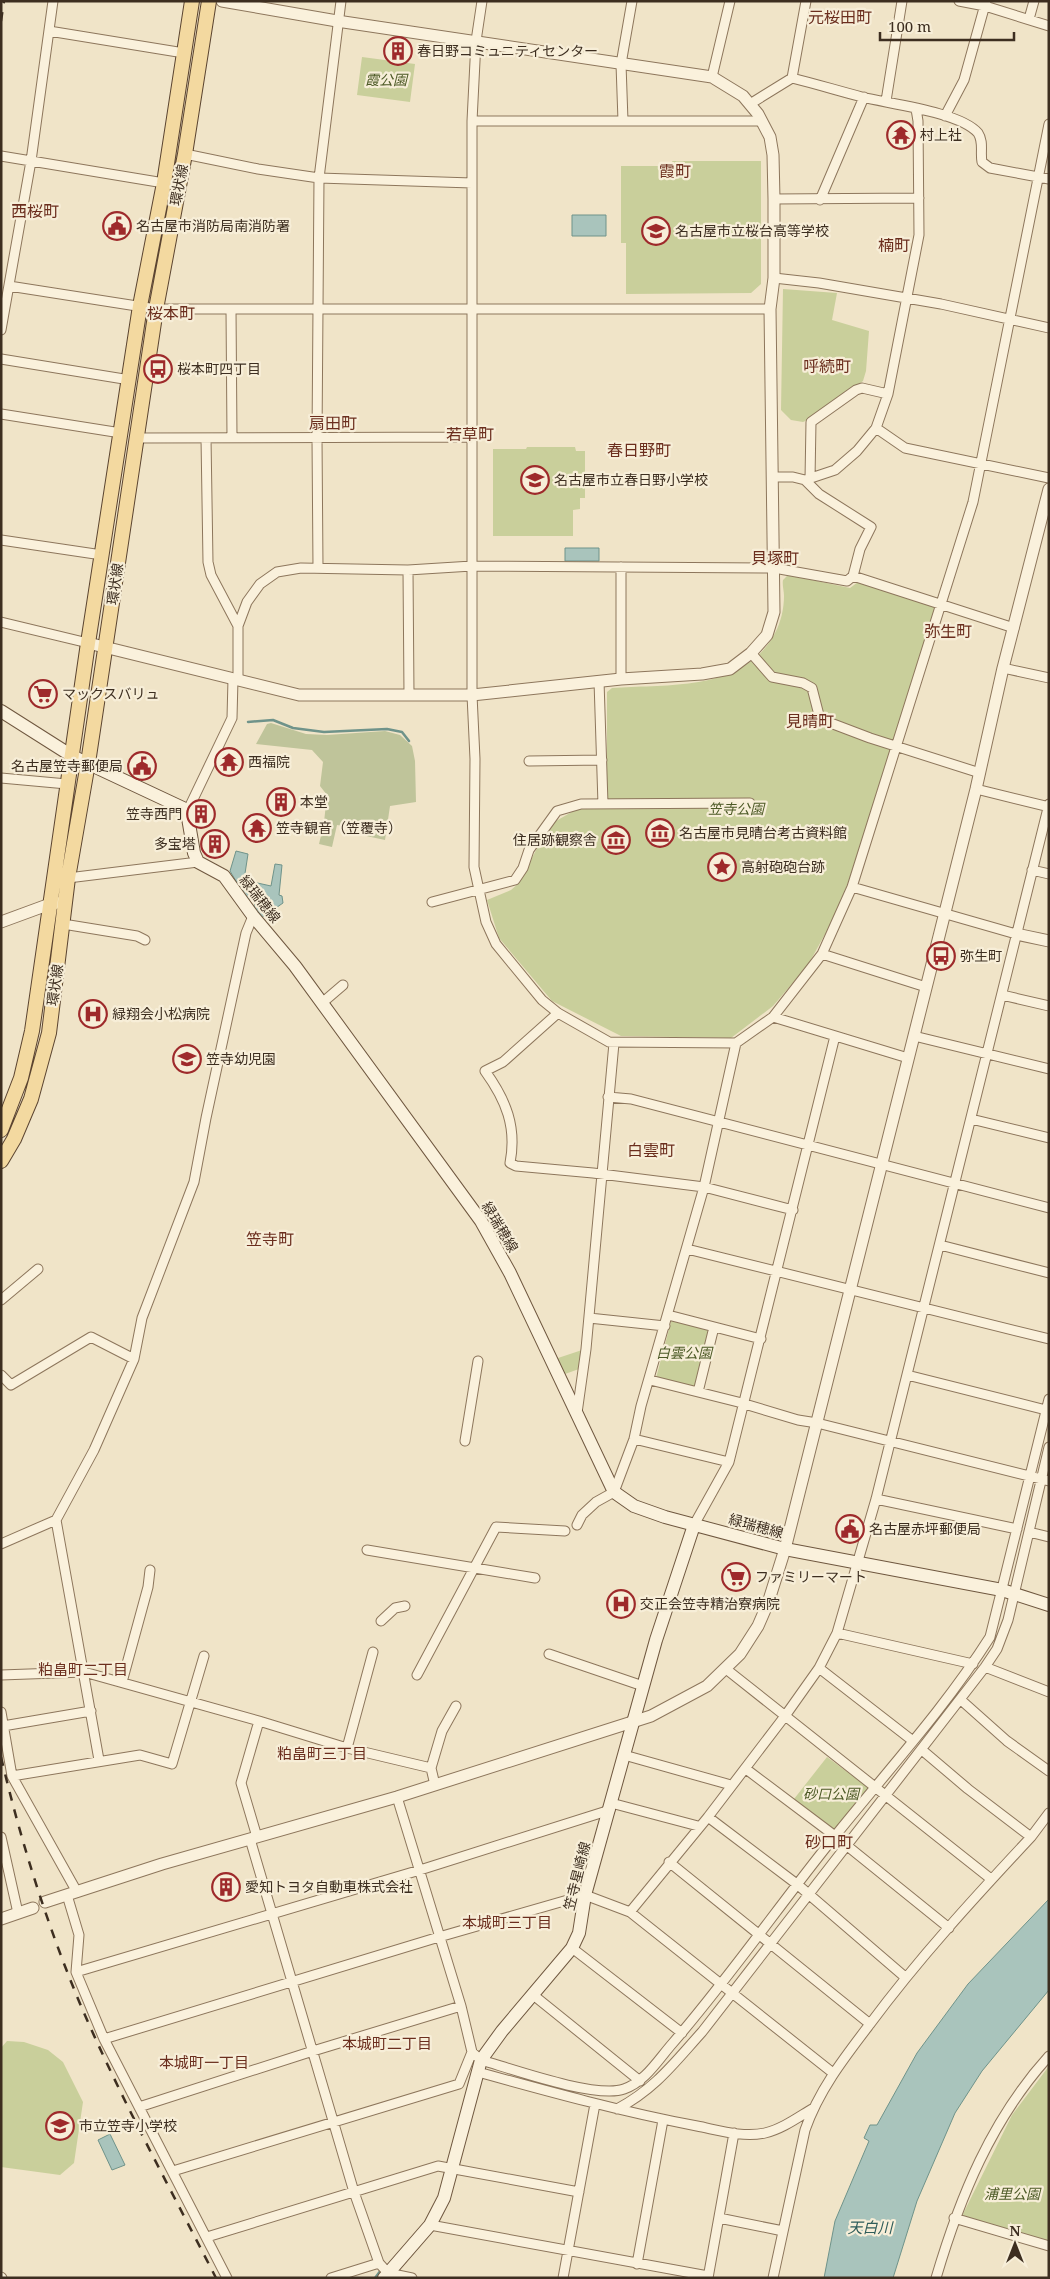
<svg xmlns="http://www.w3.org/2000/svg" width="1050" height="2279" font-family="'Noto Serif','Noto Sans JP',serif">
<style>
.green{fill:#c9cf9b}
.cemetery{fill:#bfc49a}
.water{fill:#a9c4bc;stroke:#6f938a}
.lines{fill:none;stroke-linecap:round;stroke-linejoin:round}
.stream{stroke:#6f938a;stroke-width:2.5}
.minor-casing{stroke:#8d765c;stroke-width:11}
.tertiary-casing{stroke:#8d765c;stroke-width:13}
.secondary-casing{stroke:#6f573f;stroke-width:14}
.primary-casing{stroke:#5b4430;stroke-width:16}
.minor{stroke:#faf1dc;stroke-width:9}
.tertiary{stroke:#faf1dc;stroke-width:11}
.secondary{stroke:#faf1dc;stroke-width:12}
.primary{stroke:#f3d9a0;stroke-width:14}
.rail{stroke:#3d2e20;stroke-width:2.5;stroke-dasharray:9 9;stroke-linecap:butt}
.labels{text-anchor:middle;stroke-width:4.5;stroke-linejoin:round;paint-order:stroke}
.poi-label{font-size:14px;fill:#3d2e20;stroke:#f7eed8;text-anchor:start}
.park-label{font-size:14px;font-style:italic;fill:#4d5a26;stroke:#f7eed8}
.street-label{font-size:14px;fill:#3d2e20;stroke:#f7eed8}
.neighbourhood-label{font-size:15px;fill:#6b2e1e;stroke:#f7eed8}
.water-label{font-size:15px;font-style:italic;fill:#2f5d5a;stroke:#f7eed8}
.quarter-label{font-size:16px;fill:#6b2e1e;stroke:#f7eed8}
</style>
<rect width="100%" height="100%" fill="#f0e4c8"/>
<path class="green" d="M362,57L415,64L410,102L357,95Z
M672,161H761V284L751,293L626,294V243H621V166H672Z
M783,289L837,293L832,320L869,331L866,371L863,381L810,419L803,422L791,420L781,410Z
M527,447H575L576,451H585V498H580V509L573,510V536H493V449H526Z
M788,575L850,588L858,582L933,605L936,608L847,886L830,925L808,965L773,1006L731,1038L621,1036L552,1001L499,938L487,900L511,890L519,883L549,825L577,809L607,807V692L612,688C668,684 744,692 775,633C781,622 784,608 784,596C784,591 782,585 783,580C784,579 787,576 788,575Z
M672,1318L712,1328L696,1388L656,1378Z
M582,1350L579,1369L565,1374L558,1358Z
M827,1757L869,1788L835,1830L794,1799Z
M7,2041L24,2042L48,2050L63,2062L83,2102L74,2163L60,2175L1,2167V2048Z
M1049,2066V2242L964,2218L963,2214L1012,2115Z"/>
<path class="cemetery" d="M271,723L306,734L327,735L385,731L400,735L412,746L415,761L416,802L390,806L385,840L357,834L356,828L337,825L332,847L319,844L323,827L328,828V823L324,822L327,795L320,786L323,762L312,750L256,744L267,724Z"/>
<path class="water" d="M572,215H606V236H572Z
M565,548H599V561H565Z
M236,851L248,854L244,880L271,886L275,864L282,865L279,895L282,896L283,903L260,919L254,908L255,901L246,898L230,871Z
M1049,1899V1990L982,2071L955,2113L917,2201L893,2278H824L835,2221L869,2141L864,2138L870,2125H877L917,2053L968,1984Z
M110,2134L125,2165L112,2170L98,2140Z"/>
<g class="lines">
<path class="stream" d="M248,722L273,720L293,728L324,732L387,729L402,732L409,741
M375,2278L381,2270"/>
<defs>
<path id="minor" d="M482,1L476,41L472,121V695L475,759L474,867L486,922L496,944L542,1000L558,1013L609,1042L736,1043
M959,1L985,6L1049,26
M1029,19L1034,1
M49,31L184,53
M712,77L730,1
M792,78L806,1
M886,101L902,1
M750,104L792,78C816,84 839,91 862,97C890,104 960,112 978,133C984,142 980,152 982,162L990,168L1049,179
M945,116L964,80L986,1
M472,121H762
M623,121L621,64L632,1
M185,154L258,169L319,178L472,183
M1,156L164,183
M774,199L919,198
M820,200L864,97
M774,278L819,283L941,304L1049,328
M9,286L156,309H770
M231,309L232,438
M1,330L31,161L53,1
M1,359L130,380
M1,414L121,433
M876,428L905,448L1049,478
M137,438L471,437
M206,438L208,562L211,575L238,626
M772,477H793L805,480L835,470L857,451L876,428L888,394L919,235L918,121L916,109
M810,479L811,422L856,390L862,388L888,394
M1,540L102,555
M318,567L317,438L319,178L341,1
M621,567V679
M408,570L409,695
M853,576L1014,628
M1,622L88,643
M751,653L772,677L803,683L812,688L820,719L870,738L980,773
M1003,668L1049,678
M238,680V626L247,602L260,584L277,572L301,568L408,570L472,566L774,568L847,581L853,576L860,549L871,527L819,494L805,480
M599,681L603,804
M529,761L602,760
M1,778L67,784
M976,789L1049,807
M187,812L232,718L233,679
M1032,870L1049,874
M68,878L198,862
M852,887L1016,934
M432,902L515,880L523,868L529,850L557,811L581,804L750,803
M63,924L137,936L145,940
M822,954L926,987
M1002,995L1049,1006
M322,1003L343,985
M558,1013L503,1062L485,1071C506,1100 517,1127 510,1163L516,1166L593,1173L704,1187L793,1210
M773,1017L908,1058
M914,1036L1049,1069
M608,1097L631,1099L1049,1208
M971,1119L1049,1138
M940,1245L1049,1273
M687,1249L1049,1339
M1,1300L38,1269
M668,1315L761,1339
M589,1318L665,1326
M1,1375L11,1385L91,1337L134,1359
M907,1375L1046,1410
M650,1380L738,1402L798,1420L817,1423L1049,1481
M698,1392L714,1327
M577,1413L586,1349L614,1043
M634,1439L729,1462
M465,1441L478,1361
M876,1499L1017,1529
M56,1520L99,1760
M577,1525L582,1515L596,1502L614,1492L634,1439L641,1406L704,1187L736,1043L773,1017L822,954L852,887L973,502L1049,124
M694,1525L729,1462L835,1036
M1029,1532L1049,1537
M1,1544L56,1520L94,1450L134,1359L142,1318L194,1182L206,1118L246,933L253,916
M367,1550L535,1578
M381,1621L395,1608L405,1606
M837,1633L973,1664
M549,1654L643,1686
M985,1667L1049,1692
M819,1668L913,1741
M726,1669L991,1879
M1,1675L84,1672L259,1721L347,1748L431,1768
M417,1675L496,1527L565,1531
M122,1682L148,1587L150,1570
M961,1700L1007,1741L1049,1771
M1,1712L12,1776L77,1892
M3,1726L91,1711
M347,1748L373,1652
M922,1750L968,1789L1031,1837
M624,1755L731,1785
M746,1769L835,1836L949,1928
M12,1776L140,1755L172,1764L204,1656
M435,1785L431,1768L442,1731L456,1706
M611,1803L698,1826
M708,1817L798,1885L905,1977
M1,1837L18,1913
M257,1837L241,1783L259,1721
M250,1839L354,2192L379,2263L388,2273L412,2278
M669,1862L870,2024
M67,1895L79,1935L76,1972L104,2039L227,2278
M630,1912L708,1817L785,1716L819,1668L837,1633L876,1499L1049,804
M572,1948L682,2033
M76,1972L420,1870L610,1810
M532,1994L640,2081
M104,2039L439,1937L585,1895L630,1912L833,2073
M472,2052L481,2060C512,2069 596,2099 624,2089C645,2082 658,2060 672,2044C730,1977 780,1904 835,1836C888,1770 945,1708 990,1637L1049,1399
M478,2072C550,2092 623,2112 697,2126C718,2130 743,2138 765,2133C782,2129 797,2118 812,2109
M139,2107L313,2051L461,2006
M617,2109C655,2089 674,2063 702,2032L985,1667L997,1649L1008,1620L1049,1447
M173,2171L459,2084L472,2052L461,2006L397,1797
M719,2218L783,2231
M954,2218L1049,2246
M430,2225L708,2276
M207,2237L438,2166L579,2192
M637,2264L663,2120
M1,2277L2,2278
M331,2278L379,2263
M563,2278L595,2104
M708,2278L734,2133
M773,2278L805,2130C819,2090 844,2058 870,2024C919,1958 975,1897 1031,1837L1049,1813
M936,2278C960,2197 991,2120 1049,2056"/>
<path id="tertiary" d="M88,643L299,695H472L621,679L702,674L730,669L751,653L767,635L774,612L770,309L774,278V199L773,155L770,137L758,114L743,96L712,77L337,21L222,1
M1,922L50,904L65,902
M1016,934L1049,941
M45,1902L162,1864L397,1797L651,1716L707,1686L740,1654L758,1626L768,1603L785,1549L976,789L1003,668L1049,489
M1,1919L33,1908"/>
<path id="secondary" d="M1,711L72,756L183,808L187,812L194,853L198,862L224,876L253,916L295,966L481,1221L510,1273L614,1492L634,1506L665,1517L785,1549L1002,1590L1049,1605
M384,2278L430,2225L444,2198L481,2060L502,2031L572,1948L579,1933L585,1895L656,1640L694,1525"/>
<path id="primary" d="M1,1130L21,1078L32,1031L88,643L140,306L164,183L192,1
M1,1161L14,1139L31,1099L49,1033L68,878L88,763L156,309L185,154L209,1"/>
</defs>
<use href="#minor" class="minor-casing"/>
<use href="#tertiary" class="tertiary-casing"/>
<use href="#secondary" class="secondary-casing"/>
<use href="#primary" class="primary-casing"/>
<use href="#minor" class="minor"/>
<use href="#tertiary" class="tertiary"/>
<use href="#secondary" class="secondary"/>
<use href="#primary" class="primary"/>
<path class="rail" d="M1,21L4,1
M1,1757C21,1842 47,1925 81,2006C121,2099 170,2188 216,2278"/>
</g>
<defs>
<symbol id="building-ring" viewBox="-11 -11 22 22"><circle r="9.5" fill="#f7eed8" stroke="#9e2a2b" stroke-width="1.5"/><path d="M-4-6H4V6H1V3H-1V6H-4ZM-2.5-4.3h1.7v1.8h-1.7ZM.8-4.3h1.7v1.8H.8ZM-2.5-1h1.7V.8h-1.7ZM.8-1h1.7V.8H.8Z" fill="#9e2a2b"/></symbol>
<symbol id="temple-ring" viewBox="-11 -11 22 22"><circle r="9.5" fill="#f7eed8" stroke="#9e2a2b" stroke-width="1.5"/><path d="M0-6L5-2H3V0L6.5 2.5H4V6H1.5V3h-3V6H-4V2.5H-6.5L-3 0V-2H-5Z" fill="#9e2a2b"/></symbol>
<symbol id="civic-ring" viewBox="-11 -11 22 22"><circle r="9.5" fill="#f7eed8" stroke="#9e2a2b" stroke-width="1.5"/><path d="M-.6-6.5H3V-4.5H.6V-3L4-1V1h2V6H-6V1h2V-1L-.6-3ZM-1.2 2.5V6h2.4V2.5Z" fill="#9e2a2b"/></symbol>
<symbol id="school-ring" viewBox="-11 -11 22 22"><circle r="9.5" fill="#f7eed8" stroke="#9e2a2b" stroke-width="1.5"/><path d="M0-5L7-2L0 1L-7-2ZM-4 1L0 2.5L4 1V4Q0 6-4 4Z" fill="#9e2a2b"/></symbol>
<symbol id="bus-ring" viewBox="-11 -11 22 22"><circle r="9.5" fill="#f7eed8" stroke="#9e2a2b" stroke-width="1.5"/><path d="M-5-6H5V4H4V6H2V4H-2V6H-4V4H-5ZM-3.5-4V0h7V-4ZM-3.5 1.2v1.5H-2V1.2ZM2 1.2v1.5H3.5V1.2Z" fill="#9e2a2b"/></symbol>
<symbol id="supermarket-ring" viewBox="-11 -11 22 22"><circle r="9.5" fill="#f7eed8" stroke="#9e2a2b" stroke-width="1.5"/><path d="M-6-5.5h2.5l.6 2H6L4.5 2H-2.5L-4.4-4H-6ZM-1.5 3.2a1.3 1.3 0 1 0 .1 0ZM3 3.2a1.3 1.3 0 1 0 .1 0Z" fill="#9e2a2b"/></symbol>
<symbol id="museum-ring" viewBox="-11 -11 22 22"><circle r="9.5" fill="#f7eed8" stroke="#9e2a2b" stroke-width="1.5"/><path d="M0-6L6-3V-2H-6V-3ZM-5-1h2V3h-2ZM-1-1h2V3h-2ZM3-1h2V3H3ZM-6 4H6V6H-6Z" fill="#9e2a2b"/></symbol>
<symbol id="sight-ring" viewBox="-11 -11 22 22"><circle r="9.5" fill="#f7eed8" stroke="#9e2a2b" stroke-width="1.5"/><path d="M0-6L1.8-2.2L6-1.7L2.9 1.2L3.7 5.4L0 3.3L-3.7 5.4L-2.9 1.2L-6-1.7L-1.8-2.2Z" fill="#9e2a2b"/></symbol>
<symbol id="hospital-ring" viewBox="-11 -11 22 22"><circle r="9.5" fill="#f7eed8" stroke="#9e2a2b" stroke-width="1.5"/><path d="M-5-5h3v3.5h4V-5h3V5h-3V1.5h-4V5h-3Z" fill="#9e2a2b"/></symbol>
</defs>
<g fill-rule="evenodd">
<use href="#building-ring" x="382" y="35" width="32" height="32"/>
<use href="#temple-ring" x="885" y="119" width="32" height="32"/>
<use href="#civic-ring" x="101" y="210" width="32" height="32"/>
<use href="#school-ring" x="640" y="215" width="32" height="32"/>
<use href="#bus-ring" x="142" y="353" width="32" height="32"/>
<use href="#school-ring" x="519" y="464" width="32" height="32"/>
<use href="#supermarket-ring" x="27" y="678" width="32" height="32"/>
<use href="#temple-ring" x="213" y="746" width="32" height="32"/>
<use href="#civic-ring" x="126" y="750" width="32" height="32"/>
<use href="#building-ring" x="265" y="786" width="32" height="32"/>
<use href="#building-ring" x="185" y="798" width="32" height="32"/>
<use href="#temple-ring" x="241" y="812" width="32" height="32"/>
<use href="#museum-ring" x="644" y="817" width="32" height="32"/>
<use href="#museum-ring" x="600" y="824" width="32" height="32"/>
<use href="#building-ring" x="199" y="828" width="32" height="32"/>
<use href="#sight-ring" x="706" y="851" width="32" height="32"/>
<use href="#bus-ring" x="925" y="940" width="32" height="32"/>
<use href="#hospital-ring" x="77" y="998" width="32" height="32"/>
<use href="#school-ring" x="171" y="1043" width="32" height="32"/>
<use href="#civic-ring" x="834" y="1513" width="32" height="32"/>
<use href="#supermarket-ring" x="720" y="1561" width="32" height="32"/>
<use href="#hospital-ring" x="605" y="1588" width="32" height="32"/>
<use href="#building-ring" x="210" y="1871" width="32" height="32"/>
<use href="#school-ring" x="44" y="2110" width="32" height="32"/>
</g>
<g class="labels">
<g class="poi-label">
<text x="417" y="56">春日野コミュニティセンター</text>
<text x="920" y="140">村上社</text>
<text x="136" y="231">名古屋市消防局南消防署</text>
<text x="675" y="236">名古屋市立桜台高等学校</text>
<text x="177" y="374">桜本町四丁目</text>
<text x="554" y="485">名古屋市立春日野小学校</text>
<text x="62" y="699">マックスバリュ</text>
<text x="248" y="767">西福院</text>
<text x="123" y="771" text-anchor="end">名古屋笠寺郵便局</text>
<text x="300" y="807">本堂</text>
<text x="182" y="819" text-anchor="end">笠寺西門</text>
<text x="276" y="833">笠寺観音（笠覆寺）</text>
<text x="679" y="838">名古屋市見晴台考古資料館</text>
<text x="597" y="845" text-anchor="end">住居跡観察舎</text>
<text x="196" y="849" text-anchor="end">多宝塔</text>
<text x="741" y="872">高射砲砲台跡</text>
<text x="960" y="961">弥生町</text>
<text x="112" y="1019">緑翔会小松病院</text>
<text x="206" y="1064">笠寺幼児園</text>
<text x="869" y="1534">名古屋赤坪郵便局</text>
<text x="755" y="1582">ファミリーマート</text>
<text x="640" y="1609">交正会笠寺精治寮病院</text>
<text x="245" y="1892">愛知トヨタ自動車株式会社</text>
<text x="79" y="2131">市立笠寺小学校</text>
</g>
<g class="park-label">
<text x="386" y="85">霞公園</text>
<text x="736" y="814">笠寺公園</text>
<text x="684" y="1358">白雲公園</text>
<text x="831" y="1799">砂口公園</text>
<text x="1012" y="2199">浦里公園</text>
</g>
<g class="street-label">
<text transform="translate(179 185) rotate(-79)" y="5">環状線</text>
<text transform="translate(115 584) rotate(-82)" y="5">環状線</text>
<text transform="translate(260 899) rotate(52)" y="5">緑瑞穂線</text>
<text transform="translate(55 985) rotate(-82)" y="5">環状線</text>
<text transform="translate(500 1227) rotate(59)" y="5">緑瑞穂線</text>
<text transform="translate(756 1526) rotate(15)" y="5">緑瑞穂線</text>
<text transform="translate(577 1876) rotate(-76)" y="5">笠寺星崎線</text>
</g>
<g class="neighbourhood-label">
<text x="83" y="1675">粕畠町二丁目</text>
<text x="322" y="1759">粕畠町三丁目</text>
<text x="507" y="1928">本城町三丁目</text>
<text x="387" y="2049">本城町二丁目</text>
<text x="204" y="2068">本城町一丁目</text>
</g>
<g class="water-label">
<text x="870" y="2233">天白川</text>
</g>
<g class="quarter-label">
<text x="840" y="23">元桜田町</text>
<text x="675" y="177">霞町</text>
<text x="35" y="217">西桜町</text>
<text x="894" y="251">楠町</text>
<text x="171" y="319">桜本町</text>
<text x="827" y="372">呼続町</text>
<text x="333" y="429">扇田町</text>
<text x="470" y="440">若草町</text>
<text x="639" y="456">春日野町</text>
<text x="775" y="564">貝塚町</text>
<text x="948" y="637">弥生町</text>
<text x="810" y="727">見晴町</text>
<text x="651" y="1156">白雲町</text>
<text x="270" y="1245">笠寺町</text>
<text x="829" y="1848">砂口町</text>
</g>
</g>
<rect width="1050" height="2279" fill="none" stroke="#3d2e20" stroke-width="5"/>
<g transform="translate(1015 2244)" stroke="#f7eed8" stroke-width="4" paint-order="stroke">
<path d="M0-4L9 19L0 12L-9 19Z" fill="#3d2e20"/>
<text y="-8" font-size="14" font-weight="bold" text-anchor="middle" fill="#3d2e20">N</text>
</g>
<path d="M880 32v8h134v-8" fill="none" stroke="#3d2e20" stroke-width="2.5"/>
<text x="888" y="32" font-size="15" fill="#3d2e20" stroke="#f7eed8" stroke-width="4" paint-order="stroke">100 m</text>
</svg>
